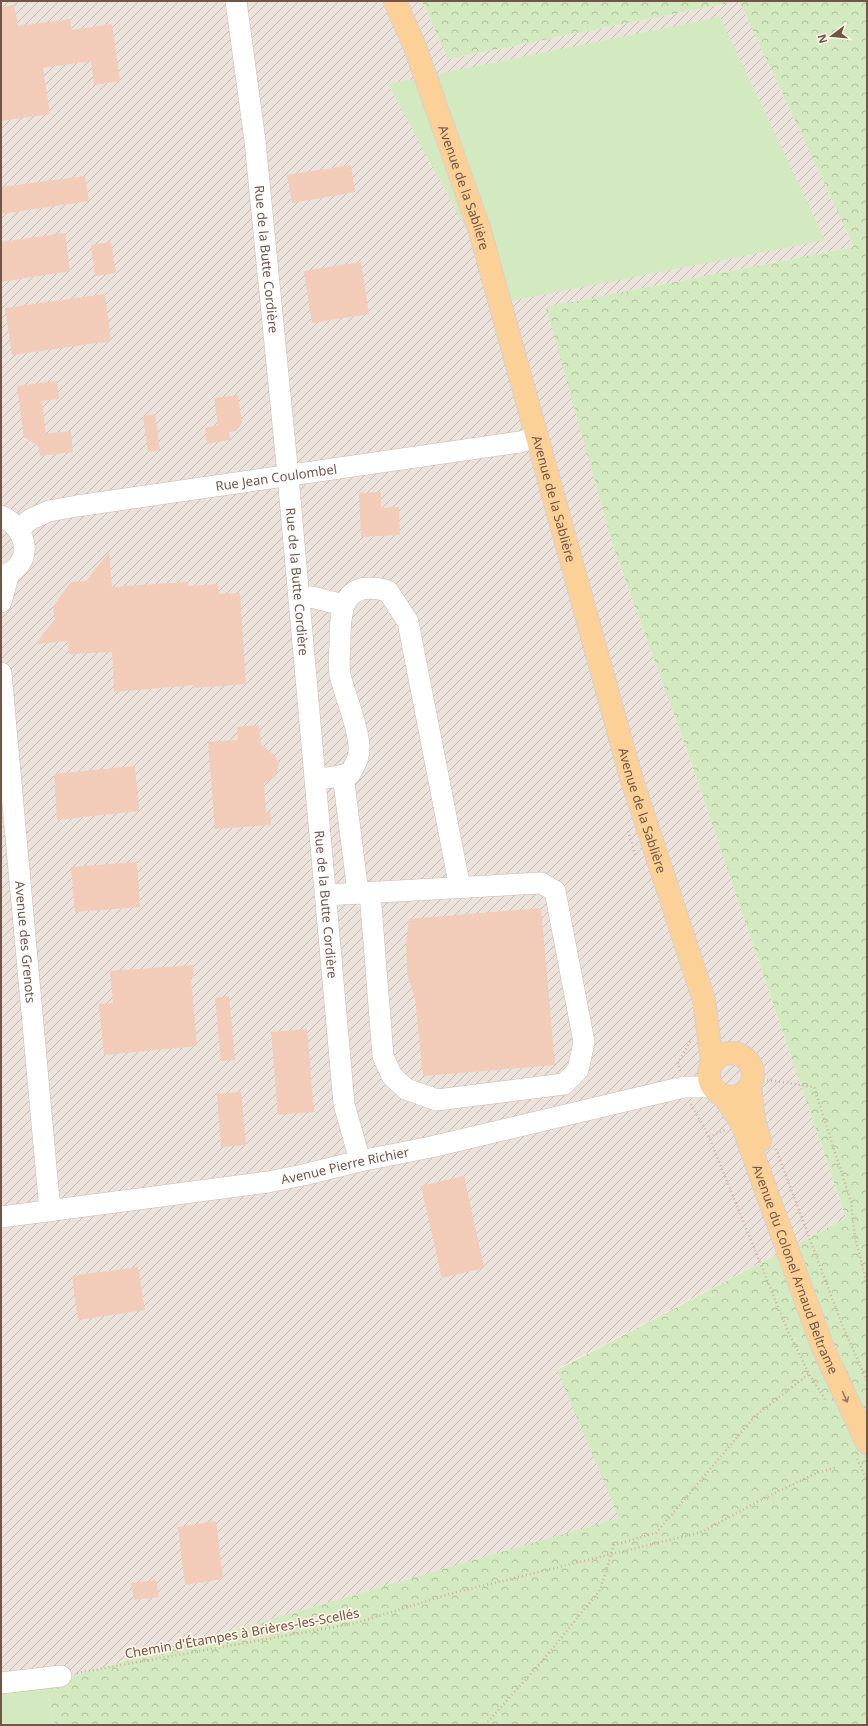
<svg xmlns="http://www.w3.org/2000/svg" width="868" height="1726" font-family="'Noto Sans',sans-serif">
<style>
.industrial{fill:url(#industrial-furrows)}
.green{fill:#d3e9bf}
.forest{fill:url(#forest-crowns)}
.building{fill:#f2ccb8}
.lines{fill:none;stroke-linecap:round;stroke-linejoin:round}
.minor-casing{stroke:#cfb9ab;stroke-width:22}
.major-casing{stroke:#d8cfcc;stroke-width:24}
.path{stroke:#d6af9c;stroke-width:2.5;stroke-dasharray:1 3;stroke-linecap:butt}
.minor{stroke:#fff;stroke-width:21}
.major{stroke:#fbd198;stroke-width:22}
.oneway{stroke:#9c7a60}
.labels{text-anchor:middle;stroke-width:3.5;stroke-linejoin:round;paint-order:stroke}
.street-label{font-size:13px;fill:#735548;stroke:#fff4e7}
</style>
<defs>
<pattern id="industrial-furrows" width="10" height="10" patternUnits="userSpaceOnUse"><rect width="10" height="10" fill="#ebe2dc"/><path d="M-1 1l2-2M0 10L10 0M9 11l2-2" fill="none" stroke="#c3bab4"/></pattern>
<pattern id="forest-crowns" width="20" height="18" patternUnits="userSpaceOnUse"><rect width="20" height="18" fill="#d3e9bf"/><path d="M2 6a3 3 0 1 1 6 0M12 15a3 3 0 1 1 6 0" fill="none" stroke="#b0c09d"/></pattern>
</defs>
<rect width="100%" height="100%" fill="#fcf0e1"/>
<path class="industrial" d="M1,1H422L448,59L739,1L854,247L547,307L612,543L692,765L846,1218L557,1369L620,1518L46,1684L1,1689Z"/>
<path class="green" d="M720,17L825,240L505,302L388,84Z
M46,1684L55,1725H1V1691Z"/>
<path class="forest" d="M422,1H739L448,59Z
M739,1H867V1725H55L46,1684L619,1518L557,1370L846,1218L692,765L612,543L546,307L854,247Z"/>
<path class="building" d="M14,5L18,26L70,19L72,30L112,24L120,81L94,85L91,61L43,68L50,114L1,121V7Z
M351,165L355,192L292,203L287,175Z
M85,176L89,201L1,214V187Z
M65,233L70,271L1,282V242Z
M111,242L116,273L95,276L91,245Z
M361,262L369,314L312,323L304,271Z
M105,294L111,341L12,355L5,308Z
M57,381L59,399L42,401L46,434L71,431L73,452L40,456L39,447L24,437L17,386Z
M238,395L242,423L236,431L229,432L230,440L207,444L205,428L218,425L214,398Z
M155,414L160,450L148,452L143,416Z
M381,492V508L399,507L400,535L361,537L359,493Z
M109,552L112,587L187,582L188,586L218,584L219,594L240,593L246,684L195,688L194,685L114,692L112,652L69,654L68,641L35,644L55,619L53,607L71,582L86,581Z
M259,725L261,744L274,755L279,764L275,777L264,783L266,812L270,811L271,825L215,829L208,742L238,740L237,727Z
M135,766L139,811L57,820L54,774Z
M137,862L140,907L75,912L71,867Z
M541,908L555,1065L423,1076L415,999L407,973L406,942L409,919Z
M193,965L194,978H191L197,1046L104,1055L99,1004L113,1003L110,971Z
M229,996L235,1060L221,1061L215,998Z
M307,1029L314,1112L278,1115L271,1032Z
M241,1092L246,1145L221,1147L217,1094Z
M464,1176L484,1268L442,1278L421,1186Z
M138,1267L145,1310L78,1320L72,1276Z
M216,1521L223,1579L185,1585L178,1527Z
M156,1580L159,1597L134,1600L131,1583Z"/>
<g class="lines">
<defs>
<g id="minor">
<path id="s1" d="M236,1L255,141L288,476L344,1104L360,1161"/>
<path d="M1,516C30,529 34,567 1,576"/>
<path id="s2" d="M19,529L31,519L49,511L77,506L520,442L537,437"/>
<path d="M299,599L312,597L343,605"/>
<path d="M1,602L9,573"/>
<path id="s3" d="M1,673L50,1211"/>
<path d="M343,775L358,893"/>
<path d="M315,778H327L350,774C355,764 360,757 359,746C358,725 345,696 340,675C338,664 340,652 340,641C340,606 345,579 388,591L408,622L460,888"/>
<path d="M325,895L541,883L555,891L584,1042L578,1070L564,1084L437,1100L406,1089L392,1076L383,1056L370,893"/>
<path id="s4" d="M1,1217L268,1182L303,1175L360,1161L431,1147L684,1087H713"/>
<path d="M1,1683L61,1676"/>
</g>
<g id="major">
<path id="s5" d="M395,1L415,47L480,231L631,777L704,1000L712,1062"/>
<circle cx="731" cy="1075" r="22"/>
<path d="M750,1086L754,1120L760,1141"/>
<path id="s6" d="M724,1096L742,1124L823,1348L867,1443"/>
</g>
</defs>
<use href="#minor" class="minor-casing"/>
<use href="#major" class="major-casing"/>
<path class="path" d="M628,831L636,857
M680,1071L678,1063L691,1040
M767,1080L814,1087L851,1202L855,1237L867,1284
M691,1104L709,1137L787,1329L809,1374L826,1401
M709,1137L725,1130
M776,1149L841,1322L867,1381
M857,1459L867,1480
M77,1673L356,1623L453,1593L702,1532L755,1503L814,1474L837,1467
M485,1725L543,1660L600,1590L614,1545L656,1533L755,1416L809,1374"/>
<use href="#minor" class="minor"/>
<use href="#major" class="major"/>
</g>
<defs><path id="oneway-shaft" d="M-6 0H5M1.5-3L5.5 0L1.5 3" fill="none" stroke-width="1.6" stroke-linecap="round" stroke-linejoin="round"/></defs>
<use class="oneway" href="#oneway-shaft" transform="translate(845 1397) rotate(66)"/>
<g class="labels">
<g class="street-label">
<text dy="5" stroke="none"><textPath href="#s5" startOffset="199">Avenue de la Sablière</textPath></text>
<text dy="5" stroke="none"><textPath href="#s1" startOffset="260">Rue de la Butte Cordière</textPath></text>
<text dy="5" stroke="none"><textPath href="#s2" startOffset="265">Rue Jean Coulombel</textPath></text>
<text dy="5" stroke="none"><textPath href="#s5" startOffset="523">Avenue de la Sablière</textPath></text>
<text dy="5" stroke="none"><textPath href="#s1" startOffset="584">Rue de la Butte Cordière</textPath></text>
<text dy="5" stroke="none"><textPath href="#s5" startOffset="847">Avenue de la Sablière</textPath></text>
<text dy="5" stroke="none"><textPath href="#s1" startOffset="908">Rue de la Butte Cordière</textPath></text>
<text dy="5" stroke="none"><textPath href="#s3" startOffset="270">Avenue des Grenots</textPath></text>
<text dy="5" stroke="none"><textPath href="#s4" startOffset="348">Avenue Pierre Richier</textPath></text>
<text dy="5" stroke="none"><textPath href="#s6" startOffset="188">Avenue du Colonel Arnaud Beltrame</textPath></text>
<text transform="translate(242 1633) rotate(-10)" y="5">Chemin d'Étampes à Brières-les-Scellés</text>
</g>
</g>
<rect width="868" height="1726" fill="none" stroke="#735548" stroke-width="4"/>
<g transform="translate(832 36) rotate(254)" stroke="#fff4e7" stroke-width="3" paint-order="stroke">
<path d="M0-3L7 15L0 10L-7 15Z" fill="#735548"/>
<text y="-6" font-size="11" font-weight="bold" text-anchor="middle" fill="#735548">N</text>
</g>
</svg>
